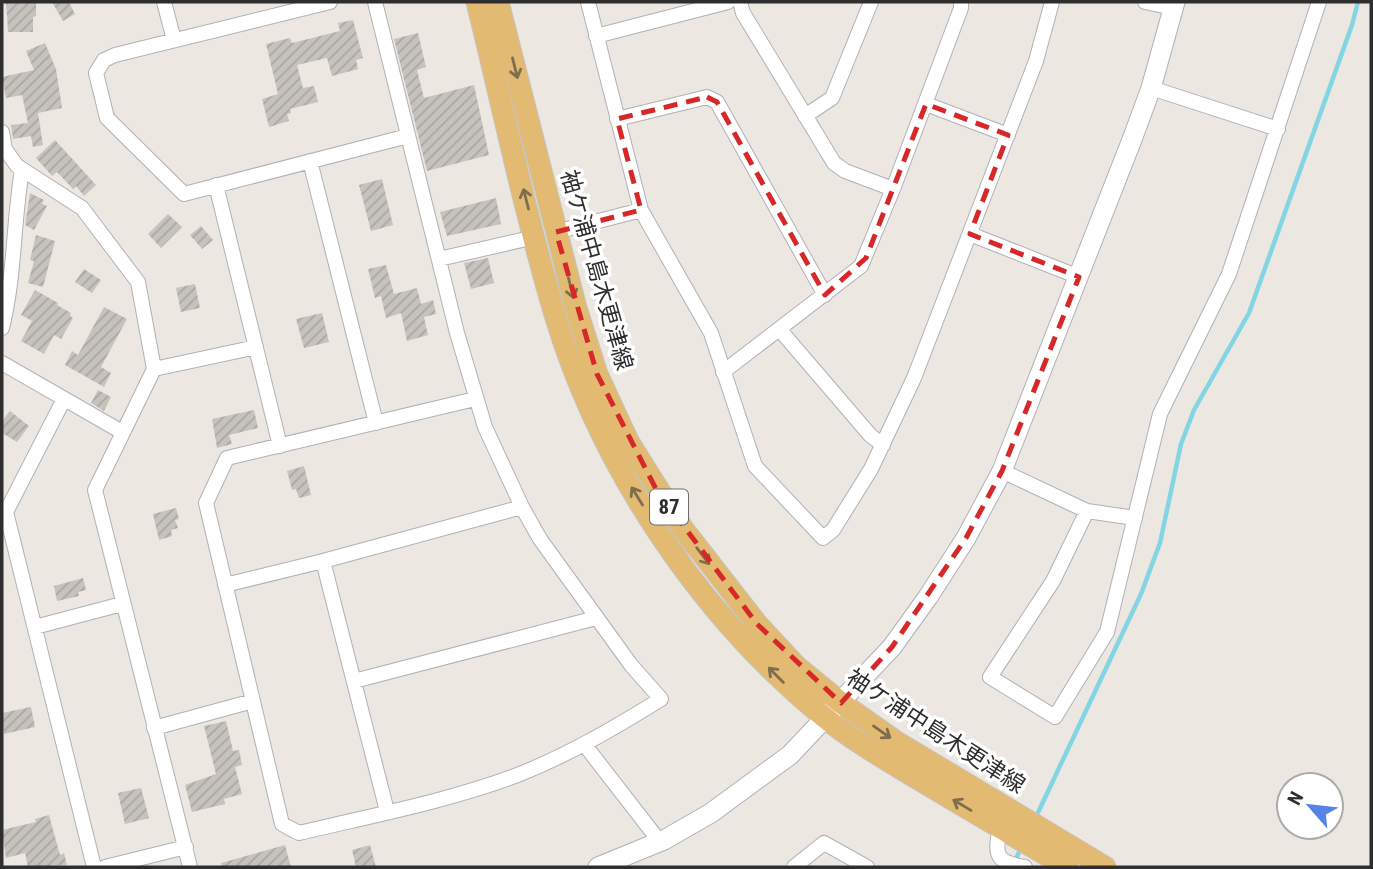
<svg xmlns="http://www.w3.org/2000/svg" width="1373" height="869" font-family="'Roboto Condensed','Noto Sans JP',sans-serif">
<style>
.lines{fill:none;stroke-linecap:round;stroke-linejoin:round}
.stream{stroke:#82d5e3;stroke-width:4.5}
.building{fill:url(#building-hatch)}
.street-casing{stroke:#aeb1b8;stroke-width:16}
.secondary-casing{stroke:#aeb1b8;stroke-width:21}
.primary-casing{stroke:#c4c4c4;stroke-width:23}
.street{stroke:#fff;stroke-width:14}
.secondary{stroke:#fff;stroke-width:19}
.primary{stroke:#e3ba72;stroke-width:21}
.oneway{stroke:#7f6d4d}
.marked{fill:none;stroke:#d62828;stroke-width:5;stroke-dasharray:14 9;stroke-linejoin:round}
.labels{text-anchor:middle;stroke-width:7;stroke-linejoin:round;paint-order:stroke}
.shield{fill:#fff;stroke:#6d6d6d;stroke-width:2}
.shield-label{font-size:21px;font-weight:bold;fill:#2e2e2e}
.street-label{font-size:23px;fill:#2e2e2e;stroke:#fff}
</style>
<defs>
<pattern id="building-hatch" width="6" height="6" patternUnits="userSpaceOnUse" patternTransform="scale(1.75)"><rect width="6" height="6" fill="#c6c2bd"/><path d="M-1 1l2-2M0 6l6-6M5 7l2-2" fill="none" stroke="#aaa7a3"/></pattern>
</defs>
<rect width="100%" height="100%" fill="#ede7e2"/>
<g class="lines">
<path class="stream" d="M1035,819L1141,594L1160,543L1181,444L1194,410L1249,313L1352,25L1358,2
M1014,863L1022,846"/>
</g>
<path class="building" d="M6,2H36V16L33,17V32H8Z
M52,2H69L75,14L63,21Z
M353,20L363,58L356,60L358,69L332,76L327,58L297,65L303,88L314,86L318,102L290,109L291,113L287,114L289,121L269,127L262,99L278,94L266,44L290,38L292,43L340,31L338,23Z
M418,33L426,67L417,70L424,98L474,85L489,155L427,171L394,39Z
M45,43L56,69L62,108L38,113L43,145L33,147L31,136L13,139L11,125L28,123L22,95L6,98L2,77L34,70L26,51Z
M55,140L96,185L84,196L76,186L73,189L57,172L52,176L36,158Z
M382,179L393,225L371,231L359,185Z
M30,193L44,200L42,204L47,206L34,230L25,225Z
M496,198L501,224L447,236L440,212Z
M168,214L182,227L161,248L148,234Z
M201,226L213,240L202,249L190,235Z
M36,235L55,241L43,287L28,283L34,261L30,260Z
M488,258L494,283L471,289L464,263Z
M386,265L394,294L417,288L421,304L433,300L436,314L424,317L428,335L407,341L401,313L386,318L381,296L375,298L368,269Z
M84,269L101,280L92,293L75,282Z
M195,284L200,308L181,312L176,288Z
M35,290L58,303L57,305L71,313L70,316L73,318L61,339L54,335L44,354L21,341L32,321L21,315Z
M104,307L127,319L101,367L111,373L104,387L65,365L72,351L78,355Z
M322,313L329,342L304,348L296,319Z
M98,390L111,397L104,411L91,403Z
M254,410L258,428L229,435L232,444L217,448L212,419Z
M10,411L29,426L17,442L2,433V421Z
M304,466L311,495L299,498L296,489L292,490L287,471Z
M176,508L179,519L175,520L178,528L171,530L172,536L159,540L153,514Z
M83,578L86,590L78,592L79,596L57,601L54,586Z
M31,707L35,727L4,734L2,713Z
M226,721L233,751L239,750L242,765L235,767L242,794L224,799L225,804L192,812L185,785L216,774L204,726Z
M141,788L149,818L125,824L118,793Z
M49,815L60,855L64,853L67,865L28,867L25,853L6,858L2,830L36,822L35,819Z
M285,845L291,867H222L221,863Z
M370,845L376,867H356L352,850Z"/>
<g class="lines">
<defs>
<path id="street" d="M164,2L174,40
M330,2L115,55L104,60L96,73L107,118L184,194L408,136
M375,2L457,333L485,427L522,507L540,539L631,665L661,699C616,727 570,754 520,774C453,800 370,816 299,833L282,824L206,503L227,458L475,399
M588,2L641,210L711,333L755,466L823,538L833,530L871,469L914,378L1036,61L1052,2
M740,2L743,13L834,163L845,171L893,189
M1145,2L1173,8
M596,36L728,2
M1151,88L1278,129
M926,104L1008,135
M805,116L832,98L871,2
M617,119L707,97L717,102L825,295
M2,132L5,149L17,166L82,208L138,282L154,369L95,490L190,867
M310,161L376,423
M216,185L280,446
M556,232L641,210
M970,234L1079,277
M439,259L535,237
M2,328C15,276 13,223 22,170
M780,330L870,435L883,445
M2,363L122,432
M154,369L256,347
M723,372L861,266L893,189L961,8V2
M64,399L6,512L94,867
M1002,471L1087,511L1135,518
M1087,511L1053,581L990,677L1055,717L1107,632L1160,414L1229,274L1319,2
M323,561L387,811
M225,585L323,561L522,507
M35,627L122,604
M354,681L596,618
M154,728L253,701
M584,744L660,842
M1000,828C994,856 996,862 1025,867
M105,867L186,847
M794,867L824,843L867,867"/>
<path id="secondary" d="M598,867L664,840L711,813L790,755L892,647L928,597L966,538L1002,471L1133,137L1151,88L1175,2"/>
<path id="primary" d="M477,2C503,107 525,214 556,318C602,469 701,616 823,716C852,740 887,760 920,780C968,809 1018,838 1067,867
M498,2L576,308L597,374L628,441L683,529L757,624L797,667L841,703L895,741L1105,867"/>
</defs>
<use href="#street" class="street-casing"/>
<use href="#secondary" class="secondary-casing"/>
<use href="#primary" class="primary-casing"/>
<use href="#street" class="street"/>
<use href="#secondary" class="secondary"/>
<use href="#primary" class="primary"/>
</g>
<defs><path id="oneway-shaft" d="M-6 0H5M1.5-3L5.5 0L1.5 3" fill="none" stroke-width="1.6" stroke-linecap="round" stroke-linejoin="round" transform="scale(1.75)"/></defs>
<g class="oneway">
<use href="#oneway-shaft" transform="translate(515 68) rotate(76)"/>
<use href="#oneway-shaft" transform="translate(526 199) rotate(-104)"/>
<use href="#oneway-shaft" transform="translate(571 288) rotate(76)"/>
<use href="#oneway-shaft" transform="translate(637 496) rotate(-122)"/>
<use href="#oneway-shaft" transform="translate(703 556) rotate(53)"/>
<use href="#oneway-shaft" transform="translate(776 675) rotate(-135)"/>
<use href="#oneway-shaft" transform="translate(882 732) rotate(35)"/>
<use href="#oneway-shaft" transform="translate(962 805) rotate(-149)"/>
</g>
<path class="marked" d="M707,97L717,102L825,295L866,258L926,104L1008,135L970,234L1079,277L1002,471L966,538L892,647L841,703L757,624L656,489L597,374L556,232L641,210L617,119Z"/>
<g class="labels">
<rect class="shield" x="650" y="489.5" width="38" height="35" rx="5"/>
<g class="shield-label">
<text x="669" y="514">87</text>
</g>
<g class="street-label">
<text transform="translate(597 270) rotate(74)" y="8">袖ケ浦中島木更津線</text>
<text transform="translate(936 731) rotate(33)" y="8">袖ケ浦中島木更津線</text>
</g>
</g>
<rect width="1373" height="869" fill="none" stroke="#2e2e2e" stroke-width="7"/>
<g transform="translate(1310 806) rotate(298)"><circle r="33" fill="#ffffff" stroke="#ababab" stroke-width="2"/>
<path d="M0-5L12 26L0 18L-12 26Z" fill="#5583e7"/>
<text y="-10" font-size="19" font-weight="bold" text-anchor="middle" fill="#2e2e2e">N</text>
</g>
</svg>
